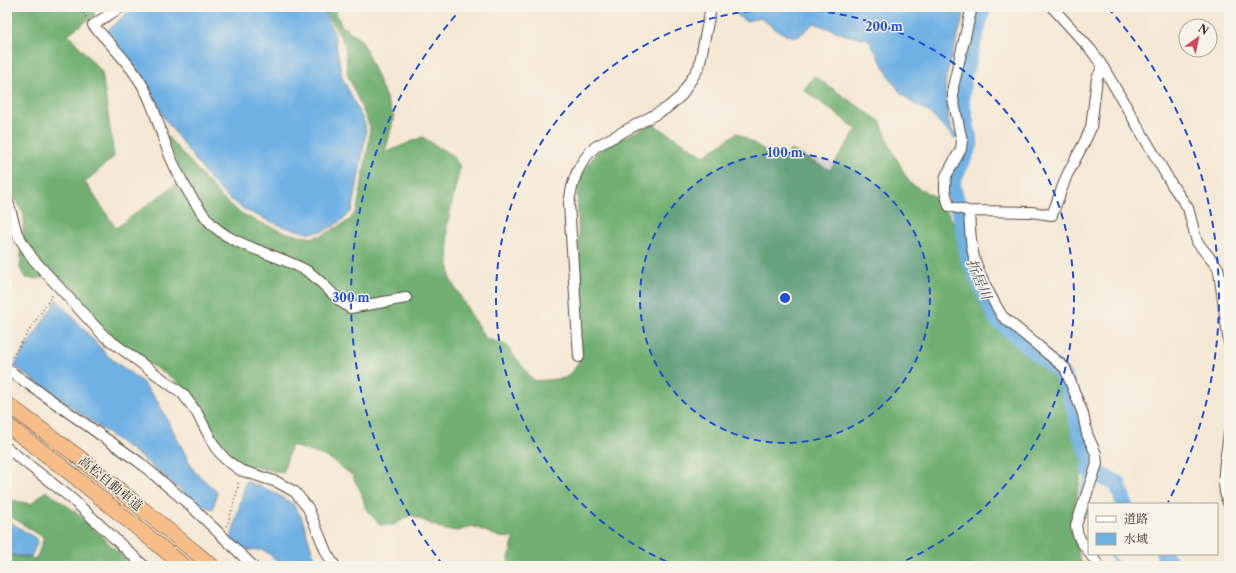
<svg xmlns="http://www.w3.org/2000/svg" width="1236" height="573" font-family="'Libre Caslon Text','Noto Serif JP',serif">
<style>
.forest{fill:#70af71;stroke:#566c48}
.water{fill:#70b1e4;stroke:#566e81}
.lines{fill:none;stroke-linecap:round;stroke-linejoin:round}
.stream{stroke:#70b1e4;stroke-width:3}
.river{stroke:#70b1e4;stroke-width:17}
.minor-casing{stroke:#574639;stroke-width:12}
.highway-casing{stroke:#574639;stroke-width:16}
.path{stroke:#574639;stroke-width:1.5;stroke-dasharray:1 3;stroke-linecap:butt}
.minor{stroke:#fff;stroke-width:10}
.highway{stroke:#f7bd88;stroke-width:15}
.ring{fill:none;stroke:#1d4ed8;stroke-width:2;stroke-dasharray:7 5}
.labels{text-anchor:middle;stroke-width:3;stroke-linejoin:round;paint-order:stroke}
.street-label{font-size:13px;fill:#3b2a1e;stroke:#f7f3e8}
.water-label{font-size:14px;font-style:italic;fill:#4b5259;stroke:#f7f3e8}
.centre{fill:#1d4ed8;stroke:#f7f3e8;stroke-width:2}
.ring-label{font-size:12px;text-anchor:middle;font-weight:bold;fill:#1d4ed8;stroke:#f7f3e8;stroke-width:3;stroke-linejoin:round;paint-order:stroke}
</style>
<rect width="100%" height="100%" fill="#f7f3e8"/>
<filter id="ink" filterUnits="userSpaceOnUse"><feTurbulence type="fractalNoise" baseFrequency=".025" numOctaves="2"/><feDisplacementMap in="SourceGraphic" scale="8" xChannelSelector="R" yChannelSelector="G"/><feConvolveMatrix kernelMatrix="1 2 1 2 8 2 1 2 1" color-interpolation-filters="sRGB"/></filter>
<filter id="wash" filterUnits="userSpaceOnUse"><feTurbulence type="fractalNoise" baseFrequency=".012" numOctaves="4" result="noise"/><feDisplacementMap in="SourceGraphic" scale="16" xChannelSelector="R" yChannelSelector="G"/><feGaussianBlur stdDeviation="0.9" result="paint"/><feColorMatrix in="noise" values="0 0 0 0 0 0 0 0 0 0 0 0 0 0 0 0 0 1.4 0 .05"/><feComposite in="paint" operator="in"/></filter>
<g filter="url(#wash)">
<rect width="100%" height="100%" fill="#f5e8d4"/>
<path class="forest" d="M7,7H91L95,15L68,34L102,72L114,157L85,182L116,228L184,178L166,138L168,137L222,198L239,212L256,221L284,232L311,238L323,235L350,220L357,210L369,142L370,127L348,76L345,45L326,12L325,7H334L341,25L362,41L394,117L385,153L422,137L453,156L460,167L447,226L450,279L485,338L506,345L532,379L538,381L565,378L575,368L582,355L577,181L596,153L609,144L653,124L704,156L737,133L781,160L791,150L830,170L857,129L804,90L814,76L881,122L890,147L907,178L911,184L935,197L948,213L962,237L966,262L996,322L1038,358L1056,371L1071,401L1080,440L1086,454L1073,514V533L1080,559L1084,566H507L514,538L500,537L472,526L459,531L445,530L411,515L393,525H380L366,509L362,494L352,475L329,458L291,445L283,473L243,465L229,455L217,439L192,396L174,379L128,351L90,315L53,274L39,279L25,278L20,268L24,215L7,183Z
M46,491L76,512L133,566H7V554L36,559L44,538L7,514V499L31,504Z"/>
<path class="water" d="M137,7H323L334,34L342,77L365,124L366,133L354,202L352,210L346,217L334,226L323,231L310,233L290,229L269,221L247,211L226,196L206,174L164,118L145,79L106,32L126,14Z
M745,7H966L946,77L945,87L949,124L954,133H957V138L955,139L928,111L911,102L900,92L889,76L869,40L866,38L849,36L814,23L798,37L786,35L774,28L761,18C747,19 749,25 737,15Z
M57,300L109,357L141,381L157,400L194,471L217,492L213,509L197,504L141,457L14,366Z
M246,481L271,491L293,504L302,518L313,554L320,566H284L264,550H246L244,552L231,539Z
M7,520L38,540L31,557L12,555L7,553Z"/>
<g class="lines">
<path class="stream" d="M738,7L742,14
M1082,499L1081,493L1089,470
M1085,508L1089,520
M1109,554L1119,566"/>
<path class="river" d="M983,7L963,78L961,100L970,144L953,180L952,186L962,219L969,259L997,319L1043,358L1059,371L1064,378L1073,402L1081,435L1090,456L1091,463L1089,470L1118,484L1124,504
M1164,554L1172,566"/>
</g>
</g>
<g filter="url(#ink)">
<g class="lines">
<defs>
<path id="minor" d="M121,7L93,25C111,45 134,68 146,92C154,107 158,124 164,140C172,165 191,200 208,220C228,246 279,254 307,271C323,281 334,299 350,308L406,298
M972,7L953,87V99L962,141L961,149L946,176L945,183V191L949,206L969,211L1031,212L1052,215L1067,175L1084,143L1091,128L1097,78L1103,67
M1052,7L1091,50L1103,67L1172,185L1188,208L1197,242L1218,268L1219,272L1229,343
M7,198L17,234L33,259L104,336L183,394L197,413L215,447L225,459L240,470L277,482L295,492L308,508L327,554L335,566
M969,211C970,226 970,242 974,257C978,273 993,301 1002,316L1065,368L1083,414L1087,434L1096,454L1097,464L1076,525C1077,537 1082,543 1089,552
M579,357L569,204C572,181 578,163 595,147L667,108L681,96L699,67L711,7
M7,369L139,462L192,507L253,566
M1229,434C1226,458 1219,482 1229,505
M7,448L71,498L144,566
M1090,554L1099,566"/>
<path id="highway" d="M7,404L80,458L212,566
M7,425L69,472L184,566"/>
</defs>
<use href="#minor" class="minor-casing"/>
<use href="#highway" class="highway-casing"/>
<path class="path" d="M78,7L87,18
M10,360L53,294
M226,526L228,523L238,488V480"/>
<use href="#minor" class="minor"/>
<use href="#highway" class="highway"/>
</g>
</g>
<circle cx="785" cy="298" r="145" fill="#1d4ed8" fill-opacity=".12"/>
<g class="ring">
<circle cx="785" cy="298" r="145"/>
<path d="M677 566A289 289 0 1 1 893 566"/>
<path d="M443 565A434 434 0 0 1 462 8M1108 8A434 434 0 0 1 1168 502"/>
</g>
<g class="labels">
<g class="street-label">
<text transform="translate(111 483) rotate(39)" y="5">高松自動車道</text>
</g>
<g class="water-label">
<text transform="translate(979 279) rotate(67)" y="5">折居川</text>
</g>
</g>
<circle cx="785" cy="298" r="6" class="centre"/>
<g class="ring-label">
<text x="884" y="31">200 m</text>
<text x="785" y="157">100 m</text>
<text x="351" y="302">300 m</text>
</g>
<rect width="1236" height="573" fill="none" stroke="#f7f3e8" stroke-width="24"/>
<rect x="1088" y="503" width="130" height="52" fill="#f7f3e8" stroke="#aca397"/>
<rect x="1096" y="516" width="20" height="6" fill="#ffffff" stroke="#aca397"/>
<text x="1124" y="523" font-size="12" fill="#3b2a1e">道路</text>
<rect x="1096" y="533" width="20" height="12" fill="#70b1e4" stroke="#aca397"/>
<text x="1124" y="543" font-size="12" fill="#3b2a1e">水域</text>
<g transform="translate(1198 38) rotate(33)"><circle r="19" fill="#f7f3e8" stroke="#aca397"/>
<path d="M0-3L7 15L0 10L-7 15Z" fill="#d1495b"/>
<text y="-6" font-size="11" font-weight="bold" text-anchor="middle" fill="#3b2a1e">N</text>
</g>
</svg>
